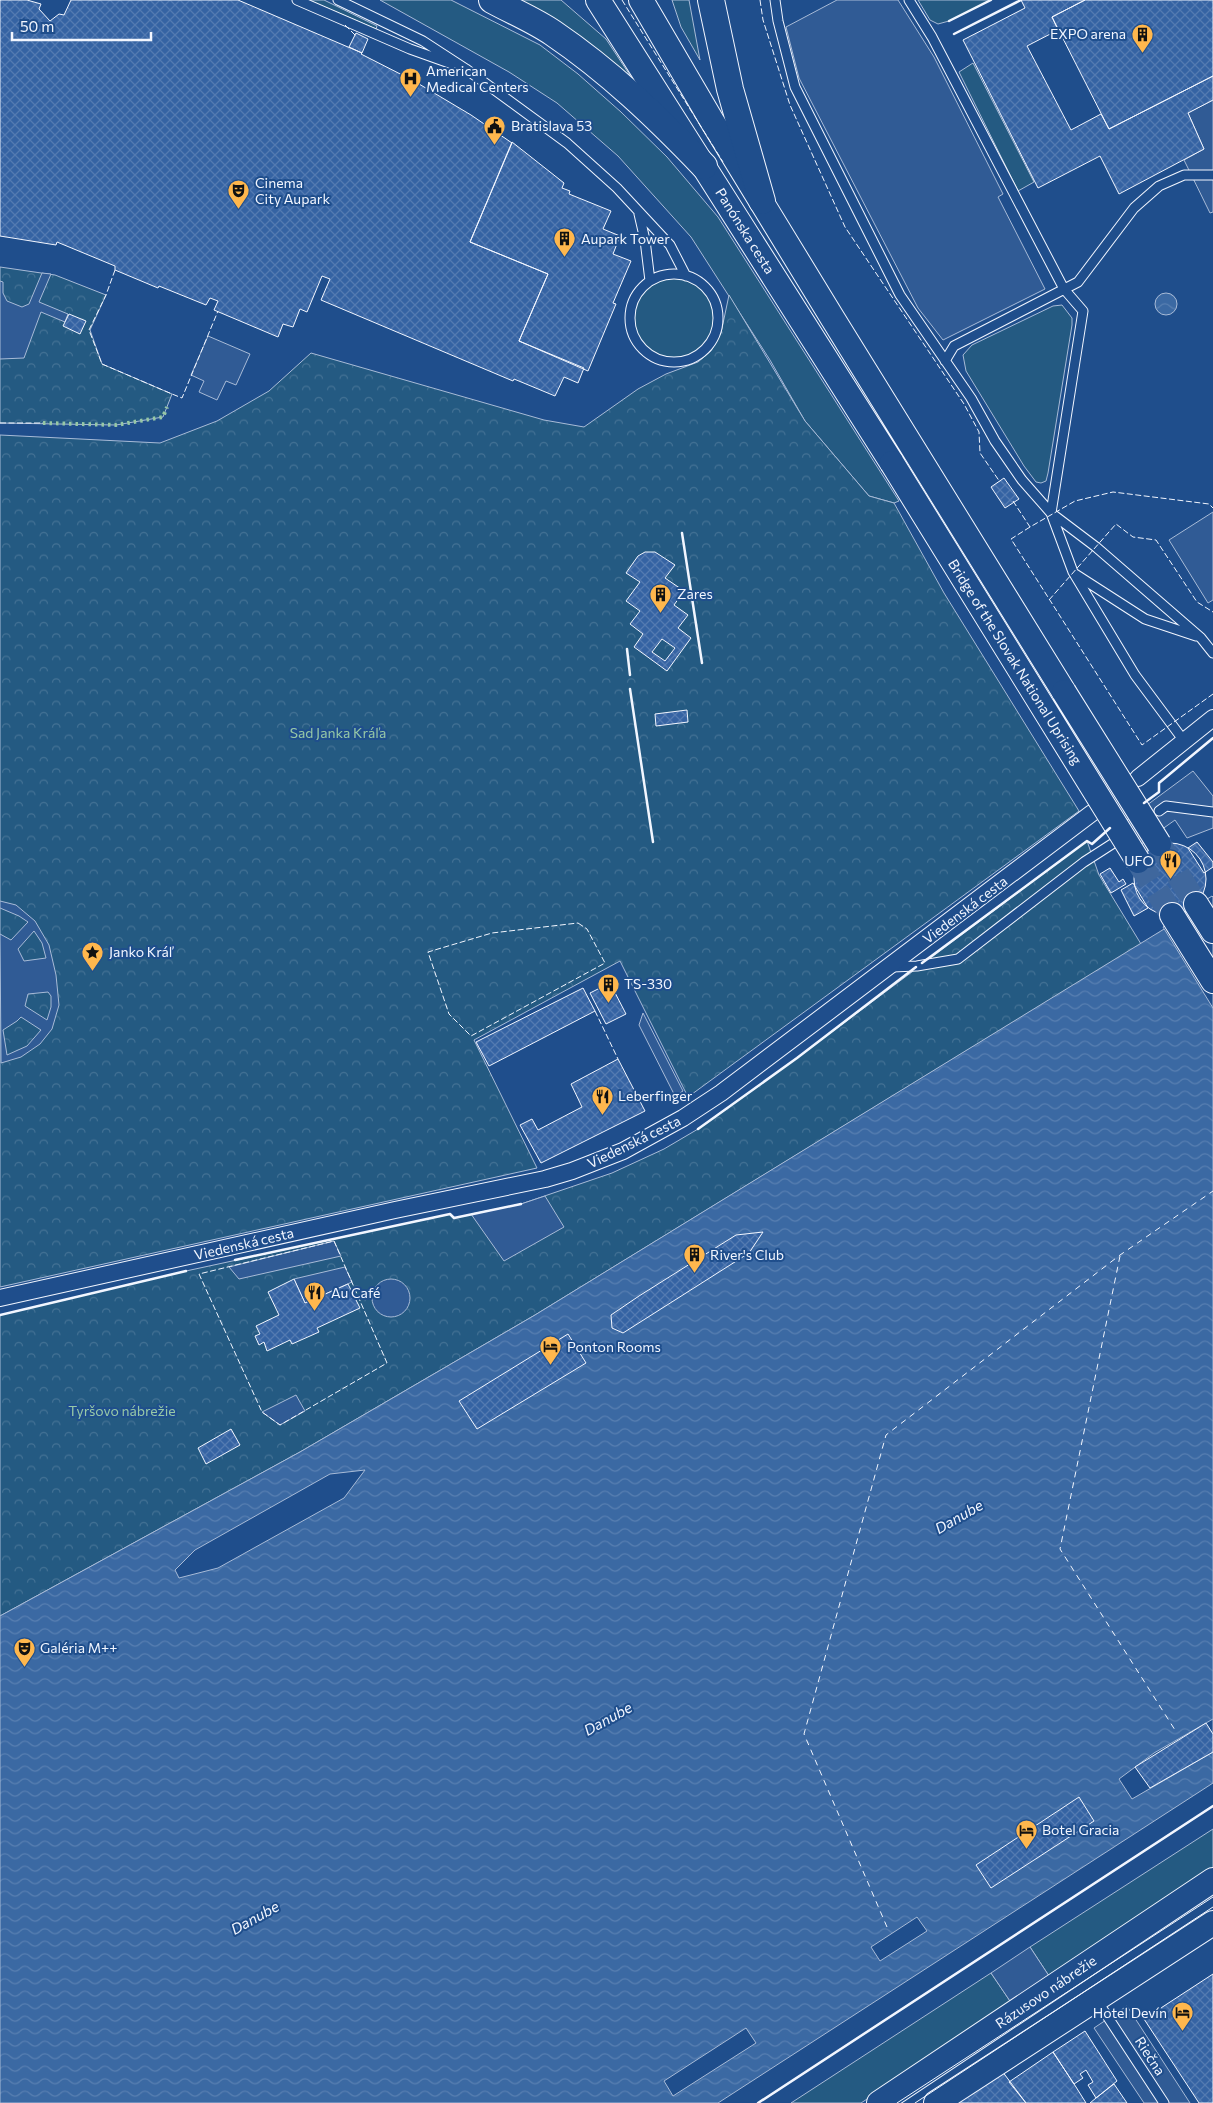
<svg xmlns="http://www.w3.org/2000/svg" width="1213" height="2103" font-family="Commissioner,sans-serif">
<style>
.green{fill:#245a82;stroke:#a8bbd7}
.park{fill:url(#park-crowns);stroke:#a8bbd7}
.parking{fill:#305b95;stroke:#a8bbd7;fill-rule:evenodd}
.water{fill:url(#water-waves);stroke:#a8bbd7}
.pier{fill:#1f4e8c;stroke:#a8bbd7}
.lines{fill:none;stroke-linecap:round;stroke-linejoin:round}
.ferry{stroke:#f2f6ff;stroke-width:1;stroke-dasharray:6 5;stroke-linecap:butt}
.building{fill:url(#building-cross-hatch);stroke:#f2f6ff;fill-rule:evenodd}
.secondary-tunnel{stroke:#3f679d;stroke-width:24;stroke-dasharray:24 12;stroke-linecap:butt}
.service-casing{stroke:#f2f6ff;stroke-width:11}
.minor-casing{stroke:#f2f6ff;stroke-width:18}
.secondary-casing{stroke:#f2f6ff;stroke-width:26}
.primary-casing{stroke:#f2f6ff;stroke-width:28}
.service{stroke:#1f4e8c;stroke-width:9}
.minor{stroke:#1f4e8c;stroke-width:16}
.secondary{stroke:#1f4e8c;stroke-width:24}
.primary{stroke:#1f4e8c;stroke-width:26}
.tram{stroke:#f2f6ff;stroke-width:1}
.secondary-bridge-casing{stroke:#f2f6ff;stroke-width:26;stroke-linecap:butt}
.secondary-bridge{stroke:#1f4e8c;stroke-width:24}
.hedge{stroke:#97c8a6;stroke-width:4;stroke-dasharray:2.5 4;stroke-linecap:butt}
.fence{stroke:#f2f6ff;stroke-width:1;stroke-dasharray:6 2.5;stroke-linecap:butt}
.wall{stroke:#f2f6ff;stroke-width:2.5}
.labels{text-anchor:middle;stroke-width:4;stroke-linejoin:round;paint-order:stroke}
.poi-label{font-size:14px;fill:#f2f6ff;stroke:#1f4e8c;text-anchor:start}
.street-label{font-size:14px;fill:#f2f6ff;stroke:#1f4e8c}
.park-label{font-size:14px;fill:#97c8a6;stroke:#1f4e8c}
.water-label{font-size:15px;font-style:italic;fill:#f2f6ff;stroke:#1f4e8c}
</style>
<defs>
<pattern id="park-crowns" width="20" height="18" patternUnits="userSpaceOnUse" patternTransform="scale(1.25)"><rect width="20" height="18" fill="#245a82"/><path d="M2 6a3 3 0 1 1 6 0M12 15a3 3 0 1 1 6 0" fill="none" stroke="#447295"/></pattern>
<pattern id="water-waves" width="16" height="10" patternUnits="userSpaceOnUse" patternTransform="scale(1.25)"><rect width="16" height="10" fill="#3b69a3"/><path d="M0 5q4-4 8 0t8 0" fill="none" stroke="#587fb1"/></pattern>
<pattern id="building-cross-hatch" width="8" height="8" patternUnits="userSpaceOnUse" patternTransform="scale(1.25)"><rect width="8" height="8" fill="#3563a3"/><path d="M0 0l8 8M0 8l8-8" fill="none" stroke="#537ab1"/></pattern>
</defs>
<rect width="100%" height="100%" fill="#1f4e8c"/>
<path class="green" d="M308,0H324L377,26L376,29Z
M380,0H451L540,45L578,74L621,112L667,157L718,217L899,501L894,503L869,496L805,421L770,360L691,237L618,156L557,103L509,72Z
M510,0H561L606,39L637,86Z
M672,0H689L700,60L681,27Z
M918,0H991L949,21L938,24L930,20Z
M973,63L1034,182L1018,191L959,72Z
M634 318a40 40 0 1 1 80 0a40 40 0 1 1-80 0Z
M1062,305L1072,318V325L1048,473L1046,481L1041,483L1036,482L1024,466L966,371L963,355L972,345L1053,306Z
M1213,1829V1868L1184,1890L1051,1979L1030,1947Z
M991,1973L1012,2004L861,2103H791Z"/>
<path class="park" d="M0,267L55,275L106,295L90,330L102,364L172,394L163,417L116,425L0,423Z
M729,295L805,421L869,496L894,503L944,593L1079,811L688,1097L620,961L474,1040L537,1168L0,1287V435L160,443L217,421L269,391L311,353L544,420L584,427L638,389L666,374L698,362L711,351L721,333Z
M1087,841L1099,875L1141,944L535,1315L300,1452L0,1616V1315L186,1271L450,1214L454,1218L521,1204L612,1173L664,1149L698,1129L797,1058Z"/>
<path class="parking" d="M837,0H898L934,57L1003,194L998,197L1045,289L943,340L918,308L799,78L786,27Z
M1213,100V212L1210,213L1184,160L1204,149L1188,113Z
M42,273L51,274L39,302L68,314L65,322L41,312L24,358L0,359V281L3,282V293L7,301L22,307L29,304Z
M208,336L250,354L236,385L226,381L217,400L199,392L204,381L191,375Z
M1213,512V600L1208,603L1169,540Z
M1193,771L1213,796V828L1187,838L1175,820L1133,850L1116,828Z
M0,901L16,905L35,921L49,945L56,975L59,1005L52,1029L40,1044L21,1057L1,1063L0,934L11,940L28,922L19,916L0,908ZM34,931L42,943L46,958L24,961L18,949ZM48,992L51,996V1007L47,1020L25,1006L28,994ZM21,1017L41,1030L27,1046L7,1055L3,1030L17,1021Z
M643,1013L683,1091L675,1096L639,1025Z
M545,1196L564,1227L504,1261L471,1214L521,1204Z
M334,1241L341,1256L239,1279L229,1267Z
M345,1267L352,1282L305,1303L294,1279Z
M372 1298a19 19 0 1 1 38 0a19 19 0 1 1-38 0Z
M296,1395L305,1411L280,1425L262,1412Z
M1030,1947L1051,1979L1012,2004L991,1973Z
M1127,2006L1190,2103H1144L1094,2028Z"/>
<path class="water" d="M1155 304a11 11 0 1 1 22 0a11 11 0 1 1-22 0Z
M1213,899V1783L718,2103H0V1616L300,1452L535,1315Z"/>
<path class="pier" d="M1212,896L1213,897V1008L1163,927Z
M365,1470L344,1498L218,1568L179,1578L175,1570L195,1550L330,1474Z
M1213,1719V1752L1132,1799L1119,1779L1154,1753Z
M917,1917L927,1931L880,1961L871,1947Z
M746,2028L756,2043L673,2096L664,2081Z"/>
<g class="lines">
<path class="ferry" d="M1120,1256L1060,1549L1175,1730
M887,1927L804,1734L886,1435L1120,1255L1213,1191"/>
</g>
<path class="building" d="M0,0H27L41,4L39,9L50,21L59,14L64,15L71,0H238L362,53L361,54L414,81L471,115L512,143L470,242L548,274L519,341L584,368L578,383L564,377L555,396L514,379L513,381L321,300L330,279L322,276L307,312L300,309L293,327L283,324L278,337L214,310L218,301L210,298L206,305L159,286L158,288L115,270V266L57,242L56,245L0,236Z
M1021,0H1085L1052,17L1058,30L1027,46L1071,130L1101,114L1109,129L1213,76V100L1188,113L1204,149L1119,194L1100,156L1038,188L963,40L1025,8Z
M1085,0H1213V76L1109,129L1052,17Z
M356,33L368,39L362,53L349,47Z
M512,142L564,183L562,188L570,191L569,194L611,211L603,229L620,236L613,254L631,261L613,303L616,304L588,371L519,341L548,274L470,242Z
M69,314L86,321L80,334L63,326Z
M1004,478L1019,499L1005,508L991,487Z
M645,552H655L675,565L665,578L684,591L674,605L688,615L678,628L691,638L667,671L634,647L643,634L630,624L640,611L626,601L640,582L626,573L638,556ZM662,639L675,648L665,661L652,652Z
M687,710L688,722L656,726L655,714Z
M1197,842L1213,862V867L1204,873L1188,848Z
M1134 879a36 36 0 1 1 72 0a36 36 0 1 1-72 0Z
M1110,868L1119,882L1123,879L1126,884L1111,893L1100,874Z
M1133,883L1148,908L1134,916L1121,890Z
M610,983L626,1014L606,1024L590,993Z
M583,988L595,1011L489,1066L476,1042Z
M618,1059L645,1111L541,1163L520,1125L532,1119L538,1130L582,1107L571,1084Z
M763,1232L749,1253L623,1333L612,1328L611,1315L639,1296L736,1235Z
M294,1279L305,1303L348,1284L360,1308L317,1328L319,1332L292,1344L290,1340L267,1351L264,1342L259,1345L255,1336L260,1334L256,1326L279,1315L268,1292Z
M568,1334L586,1363L477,1429L459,1401Z
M231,1429L240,1445L206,1464L198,1448Z
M1206,1723L1213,1734V1752L1150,1788L1135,1767Z
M1079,1797L1094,1821L991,1888L976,1865Z
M1213,1974V2103H1199L1144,2019Z
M1085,2031L1117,2081L1096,2098L1088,2085L1093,2082L1086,2070L1080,2074L1083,2078L1074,2084L1053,2052Z
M1053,2052L1076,2087L1086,2103H1026L1009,2082Z
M999,2067L1026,2103H944Z
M1114,2084L1127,2103H1090L1096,2098Z"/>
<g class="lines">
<path class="secondary-tunnel" d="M1159,844L1196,904
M1138,861L1172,915"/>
<defs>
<path id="service" d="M297,0L410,49L452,64
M338,0L423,41L466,69L567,143L617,188L670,245L686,276
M775,0L778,21L795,87L900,295L971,398L995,441L1022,480L1051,513L1096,547L1201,638L1213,653
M909,0L932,37L1064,289L1083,311L1051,513L1073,572L1135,675L1184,741
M639,214L645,240L650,281
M630 318a44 44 0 1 1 88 0a44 44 0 1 1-88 0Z
M945,361L954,346L1078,282L1134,208L1159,186L1184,175H1213
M1075,574L1145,619L1196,636
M1159,811L1166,806L1213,812
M892,967L917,966L958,959L1084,862L1112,844
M1096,1999L1164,2103"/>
<path id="minor" d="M1138,778L1213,718
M0,1298L395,1210L545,1179L572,1171L623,1151L683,1118L721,1093L1092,813"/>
<path id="secondary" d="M598,0L892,463
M641,0L712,121L833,319L1064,692
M1196,904L1213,931
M1172,915L1213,981
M879,2103L1213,1880
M936,2103L1213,1923"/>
<path id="primary" d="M492,0C512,11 534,20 553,33C609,71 657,117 704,166
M711,0L730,89L762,201"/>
</defs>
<use href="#service" class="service-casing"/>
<use href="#minor" class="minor-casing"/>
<use href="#secondary" class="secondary-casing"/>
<use href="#primary" class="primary-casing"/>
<use href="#service" class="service"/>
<use href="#minor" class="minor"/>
<use href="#secondary" class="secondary"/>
<use href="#primary" class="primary"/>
<path class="tram" d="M897,2103L1213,1897
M915,2103L1213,1907"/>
<defs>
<path id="secondary-bridge" d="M892,463L1138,861
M1064,692L1159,844"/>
</defs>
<use href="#secondary-bridge" class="secondary-bridge-casing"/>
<use href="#secondary-bridge" class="secondary-bridge"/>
<path class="hedge" d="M43,423L116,425L163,417L167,407"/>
<path class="fence" d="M622,0L723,162
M760,0L763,20L790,105L845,227L964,404L979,432L980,453L1000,482
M345,25L357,37
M115,270L106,295L89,330L102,364L172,394L182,398L218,311
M0,423H43
M1013,501L1030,527L1075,501L1113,492L1209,504L1213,508
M1030,527L1011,539L1142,745L1213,694
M1049,600L1116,524L1133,537L1156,540L1197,602L1213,612
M578,923L587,929L605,963L471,1036L449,1014L428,952L492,933Z
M595,1011L618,1059
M334,1241L387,1363L280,1425L262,1412L199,1274Z"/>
<path class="wall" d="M949,21L991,0
M954,34L1021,0
M682,533L702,663
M627,649L630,675
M630,689L653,842
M1144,803L1159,792V783L1213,738
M922,963L1087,841L1092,844L1110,828
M698,1129L797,1058L916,967
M235,1260L450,1214L454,1218L521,1204
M0,1315L186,1271
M758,2103L1213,1806"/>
</g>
<defs>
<symbol id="building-pin" viewBox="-11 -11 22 30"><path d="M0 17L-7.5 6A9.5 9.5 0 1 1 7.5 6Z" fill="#ffb74d" stroke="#1f4e8c"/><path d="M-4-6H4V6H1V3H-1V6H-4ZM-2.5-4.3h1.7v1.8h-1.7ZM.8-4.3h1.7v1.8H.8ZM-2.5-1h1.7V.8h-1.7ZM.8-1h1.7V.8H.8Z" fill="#111"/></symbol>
<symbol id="hospital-pin" viewBox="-11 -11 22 30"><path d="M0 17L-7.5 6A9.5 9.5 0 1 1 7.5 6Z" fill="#ffb74d" stroke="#1f4e8c"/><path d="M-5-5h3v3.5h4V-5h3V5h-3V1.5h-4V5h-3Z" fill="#111"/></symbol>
<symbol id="civic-pin" viewBox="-11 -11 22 30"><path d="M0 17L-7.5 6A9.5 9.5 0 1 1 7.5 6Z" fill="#ffb74d" stroke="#1f4e8c"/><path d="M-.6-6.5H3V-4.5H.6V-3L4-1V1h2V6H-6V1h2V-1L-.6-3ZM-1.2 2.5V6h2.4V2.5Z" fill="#111"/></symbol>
<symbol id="theatre-pin" viewBox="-11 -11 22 30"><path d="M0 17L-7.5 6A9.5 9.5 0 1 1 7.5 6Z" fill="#ffb74d" stroke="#1f4e8c"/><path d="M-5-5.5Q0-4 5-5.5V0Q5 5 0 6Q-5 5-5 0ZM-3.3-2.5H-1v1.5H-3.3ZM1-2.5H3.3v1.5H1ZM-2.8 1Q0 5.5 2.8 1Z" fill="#111"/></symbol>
<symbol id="restaurant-pin" viewBox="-11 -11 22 30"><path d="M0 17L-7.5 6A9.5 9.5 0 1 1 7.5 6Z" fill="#ffb74d" stroke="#1f4e8c"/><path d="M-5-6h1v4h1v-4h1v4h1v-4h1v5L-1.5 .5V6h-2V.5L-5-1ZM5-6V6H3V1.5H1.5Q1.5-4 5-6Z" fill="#111"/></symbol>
<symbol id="sight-pin" viewBox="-11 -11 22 30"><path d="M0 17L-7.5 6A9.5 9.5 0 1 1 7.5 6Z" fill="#ffb74d" stroke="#1f4e8c"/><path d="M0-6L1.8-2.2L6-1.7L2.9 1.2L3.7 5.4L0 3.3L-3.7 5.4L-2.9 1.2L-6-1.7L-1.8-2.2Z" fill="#111"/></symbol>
<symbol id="hotel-pin" viewBox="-11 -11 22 30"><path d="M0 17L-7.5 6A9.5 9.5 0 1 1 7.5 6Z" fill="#ffb74d" stroke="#1f4e8c"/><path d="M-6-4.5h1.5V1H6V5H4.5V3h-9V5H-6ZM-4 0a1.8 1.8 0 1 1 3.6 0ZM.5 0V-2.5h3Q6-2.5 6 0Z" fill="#111"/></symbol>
</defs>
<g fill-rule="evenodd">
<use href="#building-pin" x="1130" y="22" width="25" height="34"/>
<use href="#hospital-pin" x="398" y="66" width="25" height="34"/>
<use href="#civic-pin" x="482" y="114" width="25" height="34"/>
<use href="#theatre-pin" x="226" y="178" width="25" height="34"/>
<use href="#building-pin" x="552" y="226" width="25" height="34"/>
<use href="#building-pin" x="648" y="582" width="25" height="34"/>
<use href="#restaurant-pin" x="1158" y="848" width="25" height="34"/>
<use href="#sight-pin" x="80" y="940" width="25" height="34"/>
<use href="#building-pin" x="596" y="972" width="25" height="34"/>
<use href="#restaurant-pin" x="590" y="1084" width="25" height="34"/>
<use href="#building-pin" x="682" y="1242" width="25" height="34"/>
<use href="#restaurant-pin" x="302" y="1280" width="25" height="34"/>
<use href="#hotel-pin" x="538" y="1334" width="25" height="34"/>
<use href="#theatre-pin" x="12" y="1636" width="25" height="34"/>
<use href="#hotel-pin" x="1014" y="1818" width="25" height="34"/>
<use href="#hotel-pin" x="1170" y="2000" width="25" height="34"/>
</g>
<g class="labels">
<g class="poi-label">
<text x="1126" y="39" text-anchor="end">EXPO arena</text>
<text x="426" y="76">American<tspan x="426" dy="16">Medical Centers</tspan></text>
<text x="511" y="131">Bratislava 53</text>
<text x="255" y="188">Cinema<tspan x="255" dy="16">City Aupark</tspan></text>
<text x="581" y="244">Aupark Tower</text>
<text x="677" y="599">Zares</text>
<text x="1154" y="866" text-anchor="end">UFO</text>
<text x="109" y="957">Janko Kráľ</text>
<text x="624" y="989">TS-330</text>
<text x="618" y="1101">Leberfinger</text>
<text x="710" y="1260">River's Club</text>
<text x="331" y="1298">Au Café</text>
<text x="567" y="1352">Ponton Rooms</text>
<text x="40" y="1653">Galéria M++</text>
<text x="1042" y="1835">Botel Gracia</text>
<text x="1167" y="2018" text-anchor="end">Hotel Devín</text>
</g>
<g class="street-label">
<text transform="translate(745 231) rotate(58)" y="5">Panónska cesta</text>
<text transform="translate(1015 662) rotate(58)" y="5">Bridge of the Slovak National Uprising</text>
<text transform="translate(965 910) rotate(-37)" y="5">Viedenská cesta</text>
<text transform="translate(634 1142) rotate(-26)" y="5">Viedenská cesta</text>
<text transform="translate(244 1244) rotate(-13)" y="5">Viedenská cesta</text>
<text transform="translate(1046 1992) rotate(-34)" y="5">Rázusovo nábrežie</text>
<text transform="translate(1150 2056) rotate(57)" y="5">Riečna</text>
</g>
<g class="park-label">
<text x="338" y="738">Sad Janka Kráľa</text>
<text x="122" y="1416">Tyršovo nábrežie</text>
</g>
<g class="water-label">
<text transform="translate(959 1517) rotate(-30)" y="5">Danube</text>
<text transform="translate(608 1719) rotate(-29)" y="5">Danube</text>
<text transform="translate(255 1918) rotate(-29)" y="5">Danube</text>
</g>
</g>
<path d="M12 32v8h139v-8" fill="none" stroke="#f2f6ff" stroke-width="2.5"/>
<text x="20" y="32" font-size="15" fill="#f2f6ff" stroke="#1f4e8c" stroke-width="4" paint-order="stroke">50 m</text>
</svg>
